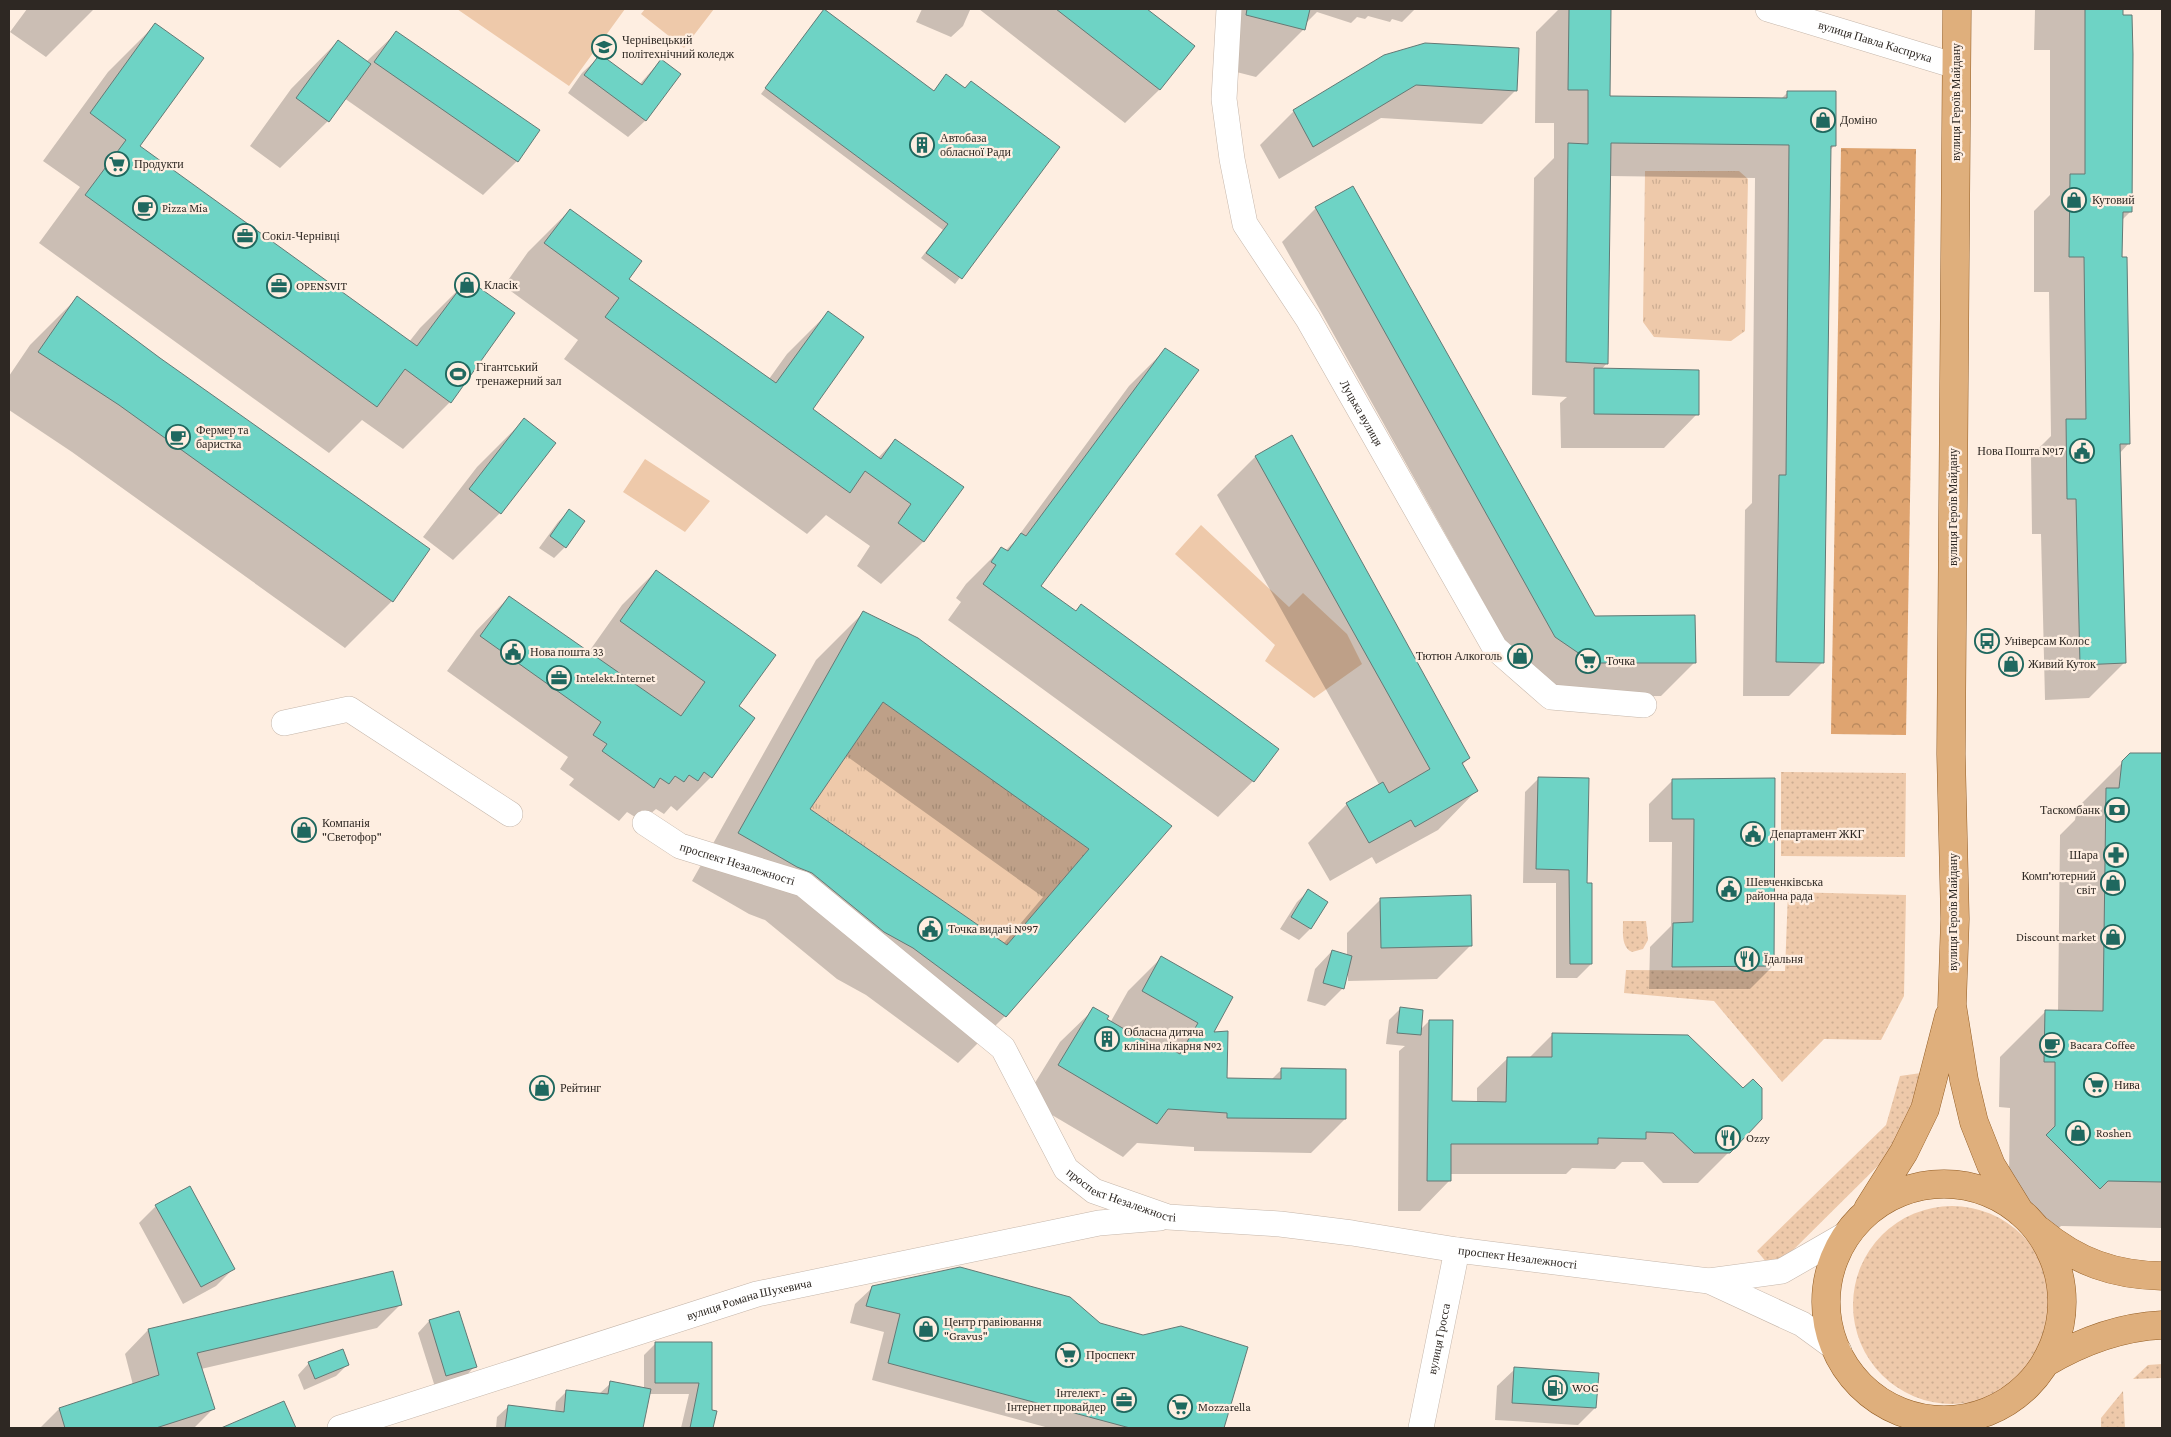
<svg xmlns="http://www.w3.org/2000/svg" width="2171" height="1437" font-family="'Crimson Pro',serif">
<style>
.grass{fill:url(#grass-dots)}
.forest{fill:url(#forest-crowns)}
.park{fill:url(#park-tufts)}
.garden{fill:#eec9aa}
.shadow{fill:#0003;fill-rule:evenodd}
.building{fill:#6ed3c5;stroke:#647975;fill-rule:evenodd}
.lines{fill:none;stroke-linecap:round;stroke-linejoin:round}
.minor-casing{stroke:#c5b6aa;stroke-width:26}
.major-casing{stroke:#935d24;stroke-width:29}
.minor{stroke:#fff;stroke-width:25}
.major{stroke:#dfaf7c;stroke-width:28}
.labels{text-anchor:middle;stroke-width:4.5;stroke-linejoin:round;paint-order:stroke}
.poi-label{font-size:12px;fill:#2e2823;stroke:#feeee1;text-anchor:start}
.street-label{font-size:12px;fill:#2e2823;stroke:#feeee1}
</style>
<defs>
<pattern id="grass-dots" width="8" height="8" patternUnits="userSpaceOnUse" patternTransform="scale(1.25)"><rect width="8" height="8" fill="#eec9aa"/><path d="M2 2h.1M6 6h.1" fill="none" stroke="#ccad92" stroke-width="1.8" stroke-linecap="round"/></pattern>
<pattern id="forest-crowns" width="20" height="18" patternUnits="userSpaceOnUse" patternTransform="scale(1.25)"><rect width="20" height="18" fill="#dfa470"/><path d="M2 6a3 3 0 1 1 6 0M12 15a3 3 0 1 1 6 0" fill="none" stroke="#b5865c"/></pattern>
<pattern id="park-tufts" width="24" height="20" patternUnits="userSpaceOnUse" patternTransform="scale(1.25)"><rect width="24" height="20" fill="#eec9aa"/><path d="M3 7l-1-3M5 7V3M7 7l1-3M15 17l-1-3M17 17v-4M19 17l1-3" fill="none" stroke="#ccad92"/></pattern>
</defs>
<rect width="100%" height="100%" fill="#feeee1"/>
<path class="grass" d="M1781,772L1906,773L1905,857L1781,856Z
M1788,892L1906,895L1904,996L1881,1040L1824,1039L1782,1082L1714,1001L1624,993L1626,970L1785,971Z
M1623,921H1646L1648,940L1643,949L1632,952C1621,947 1623,932 1623,921Z
M1921,1073L1905,1139L1773,1270L1757,1251L1886,1125L1900,1076Z
M1853 1305a99 99 0 1 1 198 0a99 99 0 1 1-198 0Z
M2162,1364V1378L2133,1379L2148,1365Z
M2123,1391L2125,1428H2101V1418Z"/>
<path class="forest" d="M1841,148L1916,149L1906,735L1831,734Z"/>
<path class="park" d="M1645,171H1739L1748,179L1745,331L1731,341L1654,337L1643,322Z
M883,702L1089,849L1007,945L810,809Z"/>
<path class="garden" d="M457,9H625L569,86Z
M645,9H714L684,48L641,14Z
M645,459L710,501L685,532L623,492Z
M1201,525L1289,607L1303,593L1347,634L1362,664L1314,698L1265,661L1275,645L1175,554Z"/>
<path class="shadow" d="M27,9H94L46,57L10,32Z
M922,9H967L970,10L963,26L951,37L916,22Z
M979,9H1145L1193,46L1159,90L1125,123Z
M1233,9H1415L1402,22L1392,19L1390,22L1368,16L1365,19L1357,17L1351,23L1317,12L1304,25L1303,30L1256,77L1217,67Z
M1559,9H1610L1609,97L1781,99L1788,92L1834,146L1829,151L1823,662L1789,696H1743L1745,510L1752,503L1755,178L1609,176L1607,363L1601,370L1697,414L1664,448H1561L1560,403L1567,397L1532,395L1534,178L1554,158V123H1535L1536,32Z
M1813,9H1843L1842,10Z
M2035,9H2122L2130,212L2121,221L2129,443L2119,454L2124,663L2089,698L2045,700L2041,534H2032L2031,456L2051,436L2049,292H2034V211L2050,195V50H2034Z
M819,16L933,92L946,76L1058,148L955,284L921,258L943,230L761,94Z
M155,25L138,146L409,342L420,328L467,281L450,402L403,449L362,420L329,453L39,243L80,187L43,161L108,72Z
M396,33L517,161L483,195L344,98L328,121L280,168L250,146L291,89L338,41L366,62Z
M600,56L639,85L661,60L646,120L628,137L568,93L582,73Z
M1385,56L1516,90L1482,124L1381,118L1279,179L1260,145L1294,111Z
M1316,208L1594,617L1695,662L1661,696L1559,697L1522,671L1282,242Z
M570,210L627,279L769,379L787,354L829,312L811,409L878,458L895,440L962,487L923,542L881,584L857,566L870,546L826,515L807,534L564,359L578,340L504,286L528,252Z
M77,298L392,601L345,648L72,452L9,410V376L30,345Z
M1165,350L1039,586L1253,781L1218,817L948,620L961,602L956,598L966,584L1002,548L1005,551L1014,542L1129,386Z
M524,420L500,513L453,560L423,537L477,467Z
M1291,437L1469,758L1462,765L1476,791L1438,830L1376,864L1372,857L1330,881L1308,843L1347,804L1380,786L1217,495L1255,457Z
M569,511L565,547L554,558L539,548L558,522Z
M656,571L738,707L711,777L677,811L671,806L664,814L656,809L649,815L642,810L635,817L627,812L619,821L569,785L574,779L560,769L568,757L447,671L476,631L509,597L588,653L622,605Z
M863,613L1170,826L1005,1016L958,1063L866,995L837,979L765,920L749,914L692,881L816,660ZM845,755L1043,897L1003,944L808,810Z
M2131,754L2162,755V1228L2061,1226L2053,1233L2001,1181L2009,1173L2010,1108L1999,1107L2000,1057L2046,1011H2058L2060,835L2075,820L2077,808Z
M1539,778L1586,885L1591,964L1577,978H1556V883H1523L1525,792Z
M1673,780H1774L1773,966L1750,989H1649L1650,947L1671,926L1672,842H1649V804Z
M1308,891L1326,902L1310,929L1299,940L1280,929L1297,902Z
M1381,899L1471,945L1437,979L1348,981V972L1343,988L1325,1006L1307,1001L1315,969L1332,951L1347,956V933Z
M1162,957L1211,1034L1226,1079L1271,1080L1282,1069L1345,1119L1311,1153L1194,1151V1147L1137,1143L1123,1157L1025,1099L1060,1042L1094,1009L1110,1023L1128,991Z
M1400,1009L1420,1030L1429,1021L1451,1103H1477V1088L1508,1058H1529L1553,1034L1729,1152L1698,1183H1663L1643,1162H1622L1615,1169L1572,1168L1566,1174H1450V1180L1420,1211H1398L1399,1051L1405,1046L1386,1044L1389,1020Z
M156,1206L234,1268L216,1286L183,1304L139,1223Z
M392,1273L400,1305L377,1328L201,1369L214,1408L194,1428H40L59,1409L133,1385L125,1354L148,1330Z
M873,1287L1099,1324L1143,1336L1246,1348L1223,1428H1049L872,1380L884,1332L850,1323L855,1304Z
M429,1321L475,1366L464,1378L435,1387L418,1333Z
M656,1343H710V1411L715,1412L712,1428H681L689,1394H649L620,1423L619,1428H496L497,1417L509,1406L555,1412L556,1402L567,1391L599,1394L611,1383L644,1389V1355Z
M309,1363L347,1365L336,1376L304,1390L298,1375Z
M1515,1369L1595,1408L1578,1425L1495,1420L1497,1386Z
M284,1403L295,1428H233L240,1421Z"/>
<path class="building" d="M824,9L934,91L946,74L965,88L971,81L1060,147L962,279L926,253L948,224L765,88Z
M1056,9H1147L1195,46L1160,90Z
M1247,9H1310L1305,30L1246,15Z
M1569,9H1611L1610,96L1787,98V91H1836V146H1831L1824,663L1776,662L1779,475H1786L1789,145L1611,143L1608,364L1566,362L1568,143L1588,144V90H1568Z
M2085,9H2123V15H2132L2133,54L2132,212H2123L2122,257H2127L2130,444H2120L2126,663L2080,665L2076,499H2067L2066,419H2086L2084,257H2069L2070,174H2085Z
M155,23L204,58L140,146L417,346L467,279L515,313L451,403L405,369L377,407L85,195L126,140L90,113Z
M396,31L540,130L518,162L374,62Z
M338,40L371,64L329,122L296,98Z
M1425,43L1519,48L1517,91L1416,85L1313,147L1293,110L1384,55Z
M600,54L642,85L661,59L681,74L646,121L584,75Z
M1353,186L1595,616L1695,615L1696,663H1593L1555,637L1315,207Z
M570,209L642,261L629,279L776,383L828,311L864,337L813,409L881,459L895,439L964,487L924,542L898,523L911,504L865,471L850,493L605,317L619,298L544,243Z
M77,296L160,358L430,549L393,602L119,405L38,352Z
M1165,348L1199,370L1041,586L1076,611L1081,604L1279,749L1254,782L983,584L996,565L991,562L1001,547L1008,551L1021,533L1026,536Z
M1594,368L1699,370V415L1594,414Z
M524,418L556,443L501,514L469,489Z
M1292,435L1470,758L1462,763L1478,791L1415,827L1411,820L1369,843L1346,803L1383,782L1389,793L1430,769L1255,456Z
M569,509L585,521L566,548L550,536Z
M656,570L776,655L739,706L755,718L712,778L704,772L698,781L689,775L684,782L675,776L669,784L660,778L654,788L602,751L607,744L593,735L601,722L480,636L509,596L681,716L705,682L620,621Z
M863,611L918,638L1172,826L1006,1017L913,948L884,932L812,873L797,867L738,833ZM883,702L1089,849L1007,945L810,809Z
M2130,753H2162V1182L2108,1181L2100,1189L2046,1135L2055,1126V1062H2044L2045,1010L2103,1011L2106,788H2119L2122,761Z
M1538,777L1589,778L1587,883H1592V964H1570L1569,870L1536,869Z
M1775,778L1774,966L1672,967L1673,923L1693,922L1694,819H1672V779Z
M1308,889L1328,902L1311,929L1291,917Z
M1471,895L1472,946L1381,948L1380,898Z
M1332,950L1352,956L1344,989L1323,983Z
M1161,956L1233,997L1214,1032L1228,1031L1227,1078L1281,1079V1068L1346,1069V1119L1227,1118V1113L1168,1109L1157,1124L1058,1065L1093,1007L1109,1016L1107,1019L1162,1051L1165,1046L1180,1054L1198,1023L1142,991Z
M1400,1007L1423,1010L1421,1035L1397,1033Z
M1429,1020H1453L1452,1101L1506,1102L1507,1057H1552V1033L1688,1035L1743,1088L1753,1079L1762,1088V1119L1730,1153H1694L1673,1133L1646,1132V1139L1598,1138V1144H1451V1181H1427Z
M190,1186L235,1269L201,1287L155,1205Z
M960,1267L1070,1297L1100,1323L1143,1335L1181,1326L1248,1347L1224,1428H1130L888,1363L900,1314L866,1306L872,1286Z
M393,1271L402,1305L197,1353L215,1409L156,1428H65L59,1408L159,1375L148,1329Z
M459,1311L477,1367L446,1376L429,1320Z
M655,1342H712V1410L717,1411L713,1428H690L699,1383H655Z
M343,1349L349,1365L315,1379L308,1362Z
M1514,1367L1599,1373L1596,1408L1512,1403Z
M610,1381L651,1389L643,1428H505L508,1405L564,1412L566,1390L608,1394Z
M284,1401L296,1428H221Z"/>
<g class="lines">
<defs>
<g id="minor">
<path id="s1" d="M1229,9L1224,99L1232,159L1245,224L1308,319L1495,648L1551,697L1644,705"/>
<path id="s2" d="M1768,9L1956,66"/>
<path d="M284,723L349,709L510,814"/>
<path id="s3" d="M645,823L680,846L803,884L1003,1048L1066,1169L1094,1191L1168,1217L1280,1224L1352,1233L1457,1250L1709,1281L1802,1324L1839,1351"/>
<path d="M1709,1281L1782,1271L1848,1233"/>
<path id="s4" d="M340,1428L757,1294L1099,1223L1160,1218"/>
<path id="s5" d="M1421,1428L1457,1250"/>
</g>
<path id="major" d="M1957,9L1951,754L1955,919L1952,1005L1964,1080L1974,1122L1991,1165L2020,1212
M1826 1302a118 118 0 1 1 236 0a118 118 0 1 1-236 0Z
M1868,1209L1904,1152L1925,1109L1949,1016
M2040,1231C2077,1262 2114,1275 2162,1276
M2045,1363C2082,1341 2119,1327 2162,1325"/>
</defs>
<use href="#minor" class="minor-casing"/>
<use href="#major" class="major-casing"/>
<use href="#minor" class="minor"/>
<use href="#major" class="major"/>
</g>
<defs>
<symbol id="university-ring" viewBox="-11 -11 22 22"><circle r="9.5" fill="#feeee1" stroke="#1f685f" stroke-width="1.5"/><path d="M0-5L7-2L0 1L-7-2ZM-4 1L0 2.5L4 1V4Q0 6-4 4Z" fill="#1f685f"/></symbol>
<symbol id="shop-ring" viewBox="-11 -11 22 22"><circle r="9.5" fill="#feeee1" stroke="#1f685f" stroke-width="1.5"/><path d="M-5-2.5h2.3a2.7 3.5 0 0 1 5.4 0H5L5.5 6h-11ZM-1.5-2.5h3a1.5 2.3 0 0 0-3 0Z" fill="#1f685f"/></symbol>
<symbol id="building-ring" viewBox="-11 -11 22 22"><circle r="9.5" fill="#feeee1" stroke="#1f685f" stroke-width="1.5"/><path d="M-4-6H4V6H1V3H-1V6H-4ZM-2.5-4.3h1.7v1.8h-1.7ZM.8-4.3h1.7v1.8H.8ZM-2.5-1h1.7V.8h-1.7ZM.8-1h1.7V.8H.8Z" fill="#1f685f"/></symbol>
<symbol id="supermarket-ring" viewBox="-11 -11 22 22"><circle r="9.5" fill="#feeee1" stroke="#1f685f" stroke-width="1.5"/><path d="M-6-5.5h2.5l.6 2H6L4.5 2H-2.5L-4.4-4H-6ZM-1.5 3.2a1.3 1.3 0 1 0 .1 0ZM3 3.2a1.3 1.3 0 1 0 .1 0Z" fill="#1f685f"/></symbol>
<symbol id="cafe-ring" viewBox="-11 -11 22 22"><circle r="9.5" fill="#feeee1" stroke="#1f685f" stroke-width="1.5"/><path d="M-5.5-4.5H6V0H3Q3 3.5 0 3.5H-2.5Q-5.5 3.5-5.5 0ZM3-3.2v2h1.7v-2ZM-6 4.5H4V6H-6Z" fill="#1f685f"/></symbol>
<symbol id="office-ring" viewBox="-11 -11 22 22"><circle r="9.5" fill="#feeee1" stroke="#1f685f" stroke-width="1.5"/><path d="M-6-3h4V-5.5h4V-3h4V5H-6ZM-1-4.5V-3h2v-1.5ZM-6 0V1H6V0Z" fill="#1f685f"/></symbol>
<symbol id="stadium-ring" viewBox="-11 -11 22 22"><circle r="9.5" fill="#feeee1" stroke="#1f685f" stroke-width="1.5"/><path d="M0-5a6.5 5 0 1 0 0 10a6.5 5 0 1 0 0-10ZM-3.5-1.8h7v3.6h-7Z" fill="#1f685f"/></symbol>
<symbol id="civic-ring" viewBox="-11 -11 22 22"><circle r="9.5" fill="#feeee1" stroke="#1f685f" stroke-width="1.5"/><path d="M-.6-6.5H3V-4.5H.6V-3L4-1V1h2V6H-6V1h2V-1L-.6-3ZM-1.2 2.5V6h2.4V2.5Z" fill="#1f685f"/></symbol>
<symbol id="bus-ring" viewBox="-11 -11 22 22"><circle r="9.5" fill="#feeee1" stroke="#1f685f" stroke-width="1.5"/><path d="M-5-6H5V4H4V6H2V4H-2V6H-4V4H-5ZM-3.5-4V0h7V-4ZM-3.5 1.2v1.5H-2V1.2ZM2 1.2v1.5H3.5V1.2Z" fill="#1f685f"/></symbol>
<symbol id="bank-ring" viewBox="-11 -11 22 22"><circle r="9.5" fill="#feeee1" stroke="#1f685f" stroke-width="1.5"/><path d="M-6-4H6V4H-6ZM0-2.3a2.3 2.3 0 1 0 0 4.6a2.3 2.3 0 1 0 0-4.6Z" fill="#1f685f"/></symbol>
<symbol id="pharmacy-ring" viewBox="-11 -11 22 22"><circle r="9.5" fill="#feeee1" stroke="#1f685f" stroke-width="1.5"/><path d="M-2-6h4v4h4v4h-4v4h-4v-4h-4v-4h4Z" fill="#1f685f"/></symbol>
<symbol id="restaurant-ring" viewBox="-11 -11 22 22"><circle r="9.5" fill="#feeee1" stroke="#1f685f" stroke-width="1.5"/><path d="M-5-6h1v4h1v-4h1v4h1v-4h1v5L-1.5 .5V6h-2V.5L-5-1ZM5-6V6H3V1.5H1.5Q1.5-4 5-6Z" fill="#1f685f"/></symbol>
<symbol id="fuel-ring" viewBox="-11 -11 22 22"><circle r="9.5" fill="#feeee1" stroke="#1f685f" stroke-width="1.5"/><path d="M-5.5-6h7V0h2V4h1.3V-2.5L3-4.5l.8-.8L6-3V5H2.5V1h-1V6h-7ZM-4.2-4.7v3.2H.2V-4.7Z" fill="#1f685f"/></symbol>
</defs>
<g fill-rule="evenodd">
<use href="#university-ring" x="590" y="33" width="28" height="28"/>
<use href="#shop-ring" x="1809" y="106" width="28" height="28"/>
<use href="#building-ring" x="908" y="131" width="28" height="28"/>
<use href="#supermarket-ring" x="103" y="150" width="28" height="28"/>
<use href="#shop-ring" x="2060" y="186" width="28" height="28"/>
<use href="#cafe-ring" x="131" y="194" width="28" height="28"/>
<use href="#office-ring" x="231" y="222" width="28" height="28"/>
<use href="#shop-ring" x="453" y="271" width="28" height="28"/>
<use href="#office-ring" x="265" y="272" width="28" height="28"/>
<use href="#stadium-ring" x="444" y="360" width="28" height="28"/>
<use href="#cafe-ring" x="164" y="423" width="28" height="28"/>
<use href="#civic-ring" x="2068" y="437" width="28" height="28"/>
<use href="#bus-ring" x="1973" y="627" width="28" height="28"/>
<use href="#civic-ring" x="499" y="638" width="28" height="28"/>
<use href="#shop-ring" x="1506" y="642" width="28" height="28"/>
<use href="#supermarket-ring" x="1574" y="647" width="28" height="28"/>
<use href="#shop-ring" x="1997" y="650" width="28" height="28"/>
<use href="#office-ring" x="545" y="664" width="28" height="28"/>
<use href="#bank-ring" x="2103" y="796" width="28" height="28"/>
<use href="#shop-ring" x="290" y="816" width="28" height="28"/>
<use href="#civic-ring" x="1739" y="820" width="28" height="28"/>
<use href="#pharmacy-ring" x="2102" y="841" width="28" height="28"/>
<use href="#shop-ring" x="2099" y="869" width="28" height="28"/>
<use href="#civic-ring" x="1715" y="875" width="28" height="28"/>
<use href="#civic-ring" x="916" y="915" width="28" height="28"/>
<use href="#shop-ring" x="2099" y="923" width="28" height="28"/>
<use href="#restaurant-ring" x="1733" y="945" width="28" height="28"/>
<use href="#building-ring" x="1093" y="1025" width="28" height="28"/>
<use href="#cafe-ring" x="2038" y="1031" width="28" height="28"/>
<use href="#supermarket-ring" x="2082" y="1071" width="28" height="28"/>
<use href="#shop-ring" x="528" y="1074" width="28" height="28"/>
<use href="#shop-ring" x="2064" y="1119" width="28" height="28"/>
<use href="#restaurant-ring" x="1714" y="1124" width="28" height="28"/>
<use href="#shop-ring" x="912" y="1315" width="28" height="28"/>
<use href="#supermarket-ring" x="1054" y="1341" width="28" height="28"/>
<use href="#fuel-ring" x="1541" y="1374" width="28" height="28"/>
<use href="#office-ring" x="1110" y="1386" width="28" height="28"/>
<use href="#supermarket-ring" x="1166" y="1393" width="28" height="28"/>
</g>
<g class="labels">
<g class="poi-label">
<text x="622" y="44">Чернівецький<tspan x="622" dy="14">політехнічний коледж</tspan></text>
<text x="1840" y="124">Доміно</text>
<text x="940" y="142">Автобаза<tspan x="940" dy="14">обласної Ради</tspan></text>
<text x="134" y="168">Продукти</text>
<text x="2092" y="204">Кутовий</text>
<text x="162" y="212">Pizza Mia</text>
<text x="262" y="240">Сокіл-Чернівці</text>
<text x="484" y="289">Класік</text>
<text x="296" y="290">OPENSVIT</text>
<text x="476" y="371">Гігантський<tspan x="476" dy="14">тренажерний зал</tspan></text>
<text x="196" y="434">Фермер та<tspan x="196" dy="14">баристка</tspan></text>
<text x="2064" y="455" text-anchor="end">Нова Пошта №17</text>
<text x="2004" y="645">Універсам Колос</text>
<text x="530" y="656">Нова пошта 33</text>
<text x="1502" y="660" text-anchor="end">Тютюн Алкоголь</text>
<text x="1606" y="665">Точка</text>
<text x="2028" y="668">Живий Куток</text>
<text x="576" y="682">Intelekt.Internet</text>
<text x="2100" y="814" text-anchor="end">Таскомбанк</text>
<text x="322" y="827">Компанія<tspan x="322" dy="14">"Светофор"</tspan></text>
<text x="1770" y="838">Департамент ЖКГ</text>
<text x="2098" y="859" text-anchor="end">Шара</text>
<text x="2096" y="880" text-anchor="end">Комп'ютерний<tspan x="2096" dy="14">світ</tspan></text>
<text x="1746" y="886">Шевченківська<tspan x="1746" dy="14">районна рада</tspan></text>
<text x="948" y="933">Точка видачі №97</text>
<text x="2096" y="941" text-anchor="end">Discount market</text>
<text x="1764" y="963">Їдальня</text>
<text x="1124" y="1036">Обласна дитяча<tspan x="1124" dy="14">клініна лікарня №2</tspan></text>
<text x="2070" y="1049">Bacara Coffee</text>
<text x="2114" y="1089">Нива</text>
<text x="560" y="1092">Рейтинг</text>
<text x="2096" y="1137">Roshen</text>
<text x="1746" y="1142">Ozzy</text>
<text x="944" y="1326">Центр гравіювання<tspan x="944" dy="14">"Gravus"</tspan></text>
<text x="1086" y="1359">Проспект</text>
<text x="1572" y="1392">WOG</text>
<text x="1106" y="1397" text-anchor="end">Інтелект -<tspan x="1106" dy="14">Інтернет провайдер</tspan></text>
<text x="1198" y="1411">Mozzarella</text>
</g>
<g class="street-label">
<text dy="4" stroke="none"><textPath href="#s2" startOffset="112">вулиця Павла Каспрука</textPath></text>
<text transform="translate(1956 102) rotate(-90)" y="4">вулиця Героїв Майдану</text>
<text dy="4" stroke="none"><textPath href="#s1" startOffset="439">Луцька вулиця</textPath></text>
<text transform="translate(1953 507) rotate(-90)" y="4">вулиця Героїв Майдану</text>
<text dy="4" stroke="none"><textPath href="#s3" startOffset="102">проспект Незалежності</textPath></text>
<text transform="translate(1953 912) rotate(-90)" y="4">вулиця Героїв Майдану</text>
<text dy="4" stroke="none"><textPath href="#s3" startOffset="628">проспект Незалежності</textPath></text>
<text dy="4" stroke="none"><textPath href="#s3" startOffset="1032">проспект Незалежності</textPath></text>
<text dy="4" stroke="none"><textPath href="#s4" startOffset="429">вулиця Романа Шухевича</textPath></text>
<text dy="4" stroke="none"><textPath href="#s5" startOffset="91">вулиця Гросса</textPath></text>
</g>
</g>
<rect width="2171" height="1437" fill="none" stroke="#2e2823" stroke-width="20"/>
</svg>
